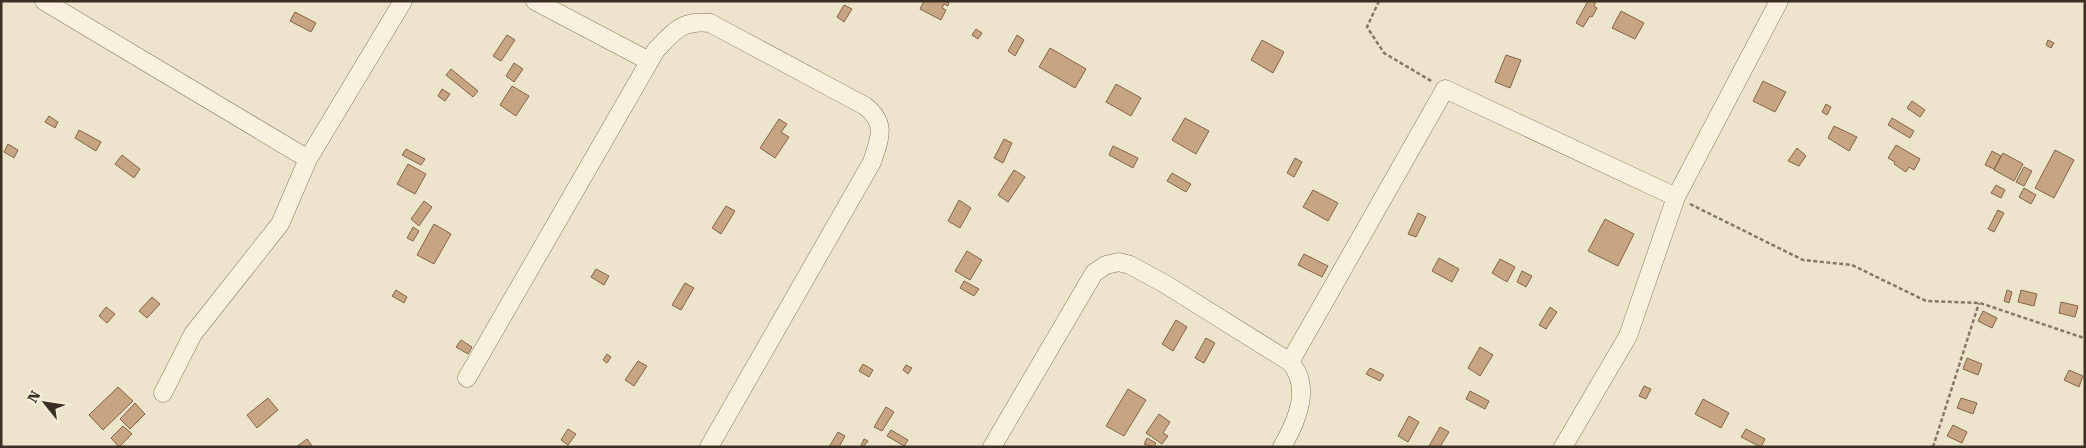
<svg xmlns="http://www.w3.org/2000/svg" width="2086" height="448" font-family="'Roboto Serif',serif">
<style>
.building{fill:#c7a583;stroke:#856547}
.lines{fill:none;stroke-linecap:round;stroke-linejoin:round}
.minor-casing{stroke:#887860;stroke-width:19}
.path{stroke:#887860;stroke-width:2.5;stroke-dasharray:4 2.5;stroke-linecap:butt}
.minor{stroke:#f7f1de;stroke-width:18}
</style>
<rect width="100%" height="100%" fill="#ece5cb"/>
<path class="building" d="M924,1H945L949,3L948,6L944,4L942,8L946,10L941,20L920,9Z
M1588,1H1596L1594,6L1597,8L1592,17L1590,16L1583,27L1576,23Z
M844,5L852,9L844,22L837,17Z
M1621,11L1644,23L1635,39L1612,28Z
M295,12L316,23L311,32L290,21Z
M976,29L982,33L978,39L972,35Z
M507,35L515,40L501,61L493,56Z
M1017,35L1024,40L1015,56L1008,51Z
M1262,40L1284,52L1273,73L1251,60Z
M2048,40L2054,43L2051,48L2046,45Z
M1050,48L1086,69L1075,88L1039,67Z
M1506,55L1521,60L1510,88L1495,82Z
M514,63L523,69L514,82L506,76Z
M451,69L478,91L473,97L446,75Z
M1763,81L1786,92L1775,112L1753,101Z
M1116,84L1141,98L1131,116L1106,102Z
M512,86L529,96L516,116L500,105Z
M442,89L450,94L445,101L438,96Z
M1912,101L1925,110L1920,117L1907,108Z
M1826,104L1831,107L1827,115L1822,112Z
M49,116L58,122L55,128L45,122Z
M1185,118L1209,131L1196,154L1172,140Z
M1892,118L1914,131L1910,138L1888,125Z
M779,119L787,124L781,132L789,137L775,158L760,148Z
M1834,126L1857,137L1849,151L1828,138Z
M79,130L101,142L96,151L75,138Z
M1004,139L1012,143L1003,163L994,158Z
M8,144L18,150L14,158L4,152Z
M1896,145L1920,159L1914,170L1909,167L1906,172L1894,164L1895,162L1888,158Z
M1113,146L1138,158L1133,168L1109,155Z
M1797,148L1806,156L1799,166L1788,161Z
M406,149L425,159L421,165L402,155Z
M2055,150L2074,160L2054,198L2035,188Z
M1992,151L2001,156L1994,169L1985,165Z
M2003,153L2023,164L2014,181L1994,170Z
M122,155L140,169L134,178L115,164Z
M1295,158L1302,162L1294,177L1287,173Z
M408,164L426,174L415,194L397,184Z
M2024,167L2032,171L2024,186L2016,182Z
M1014,170L1025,177L1008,202L998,195Z
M1172,173L1191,184L1186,192L1167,181Z
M1996,185L2005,190L2001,198L1991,193Z
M2024,188L2036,195L2031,204L2019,197Z
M1313,190L1338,203L1328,221L1303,207Z
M959,200L971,208L960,228L948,221Z
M424,201L432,207L419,226L411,219Z
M726,206L735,211L721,234L712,228Z
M1998,210L2004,213L1994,232L1988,229Z
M1418,213L1426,217L1416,237L1408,234Z
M1605,219L1634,234L1618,266L1588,251Z
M434,224L451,234L434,264L417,255Z
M413,227L419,231L413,241L407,238Z
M967,251L982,260L970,280L955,271Z
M1304,254L1328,266L1322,277L1298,265Z
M1439,258L1459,269L1452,282L1432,271Z
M1500,259L1515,267L1507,282L1492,273Z
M596,269L609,276L604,285L591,277Z
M1522,271L1532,276L1526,287L1517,282Z
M964,281L979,289L974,296L960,288Z
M685,283L694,288L681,310L672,305Z
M396,290L407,297L404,303L392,296Z
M2007,290L2012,292L2009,303L2004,301Z
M2021,290L2037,294L2034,306L2018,302Z
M152,297L160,304L147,318L139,311Z
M2061,302L2078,306L2075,317L2059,313Z
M106,307L115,314L107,323L99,316Z
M1550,307L1557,312L1546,329L1539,325Z
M1983,311L1997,318L1992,328L1978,321Z
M1176,320L1187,327L1173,351L1162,344Z
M1206,338L1215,343L1204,363L1195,358Z
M461,340L472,347L468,354L456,347Z
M1480,347L1493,355L1480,376L1468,368Z
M607,354L611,357L607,363L603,360Z
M1967,358L1982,364L1978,375L1963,369Z
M638,361L647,366L634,386L625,380Z
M863,364L873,370L869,377L859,371Z
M906,365L912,368L908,374L903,370Z
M1370,368L1384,375L1380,381L1366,374Z
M2069,370L2083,376L2079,387L2064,380Z
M1644,386L1651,389L1646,399L1639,396Z
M118,387L133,401L103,430L89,415Z
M1128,389L1146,400L1124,436L1106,426Z
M1470,391L1489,401L1485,409L1466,399Z
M268,398L278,410L257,428L247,415Z
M1961,398L1977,403L1973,414L1957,408Z
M1703,399L1729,413L1721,428L1695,414Z
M135,403L145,414L130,429L120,419Z
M886,407L894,412L882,431L874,427Z
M1159,414L1170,422L1163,433L1168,436L1162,444L1146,433Z
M1409,416L1419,422L1408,442L1398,436Z
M1953,425L1967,432L1962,443L1947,436Z
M123,426L132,434L119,447L111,438Z
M1440,427L1449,432L1440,447H1430L1429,446Z
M568,429L576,434L568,445L561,440Z
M1746,429L1765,439L1761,447L1741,437Z
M891,430L908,440L904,446L887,436Z
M838,432L845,436L839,447H829Z
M1147,438L1156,443L1154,447L1144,444Z
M307,439L313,447H296Z
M864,439L868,441L864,446L861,445Z"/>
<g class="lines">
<defs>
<path id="minor" d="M44,1L308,159L403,1
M535,1L649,61
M1290,362L1445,89L1676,197
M467,378L656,50C674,31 682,20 710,23L865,106C887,123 880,138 872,162L709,447
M163,393L193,334L280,224L308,159
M992,447L1094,273L1106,265L1119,262L1130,265L1165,284L1290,362C1312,387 1297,421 1282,447
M1563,447L1628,336L1676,197L1779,1"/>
</defs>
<use href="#minor" class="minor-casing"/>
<path class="path" d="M1379,1L1367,27L1384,53L1433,82
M1690,204L1803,260L1852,265L1926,301L1980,303L2084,338
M1933,447L1979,303"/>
<use href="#minor" class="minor"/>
</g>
<rect width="2086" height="448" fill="none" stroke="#3a2f22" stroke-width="5"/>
<g transform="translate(45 403) rotate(300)" stroke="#f4eeda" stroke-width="4" paint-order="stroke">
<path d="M0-4L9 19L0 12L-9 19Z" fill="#3a2f22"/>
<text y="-8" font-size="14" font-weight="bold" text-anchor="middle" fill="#3a2f22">N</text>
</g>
</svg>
